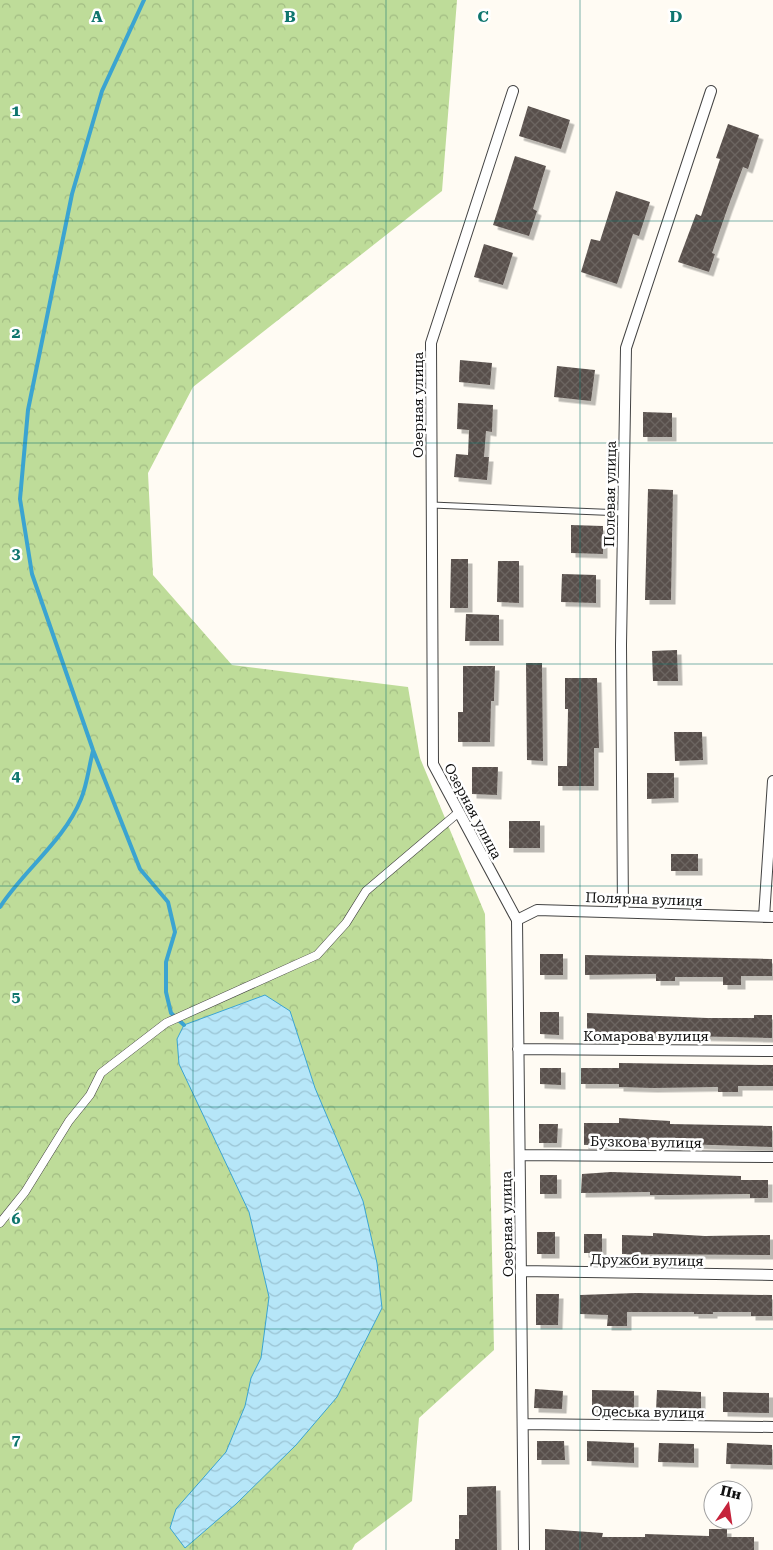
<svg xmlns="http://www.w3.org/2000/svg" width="773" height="1550" font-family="'Roboto Serif',serif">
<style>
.forest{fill:url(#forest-crowns)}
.water{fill:url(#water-waves);stroke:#3ba4d1}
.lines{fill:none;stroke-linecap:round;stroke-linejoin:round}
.stream{stroke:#3ba4d1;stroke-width:4}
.building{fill:url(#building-cross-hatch);filter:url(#shadow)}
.service-casing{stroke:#434343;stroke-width:7}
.pedestrian-casing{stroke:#434343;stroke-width:9}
.minor-casing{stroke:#434343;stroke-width:12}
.service{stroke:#fff;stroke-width:5}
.pedestrian{stroke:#fff;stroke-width:8}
.minor{stroke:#fff;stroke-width:10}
.grid{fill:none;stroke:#0f766e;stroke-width:1;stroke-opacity:0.55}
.labels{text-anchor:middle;stroke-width:5;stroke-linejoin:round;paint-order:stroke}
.street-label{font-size:14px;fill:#101010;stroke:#fff}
.grid-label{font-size:16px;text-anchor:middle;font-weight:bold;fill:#0f766e;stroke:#fff;stroke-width:5;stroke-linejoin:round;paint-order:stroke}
</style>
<defs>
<pattern id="forest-crowns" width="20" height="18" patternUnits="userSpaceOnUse" patternTransform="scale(1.25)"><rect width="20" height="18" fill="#bedc99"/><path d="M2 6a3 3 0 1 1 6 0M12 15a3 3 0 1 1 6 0" fill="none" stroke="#a2bc83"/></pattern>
<pattern id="water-waves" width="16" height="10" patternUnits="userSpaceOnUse" patternTransform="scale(1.25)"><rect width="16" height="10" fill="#b6e6f8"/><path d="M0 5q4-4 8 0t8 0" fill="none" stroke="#9bc4d4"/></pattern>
<pattern id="building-cross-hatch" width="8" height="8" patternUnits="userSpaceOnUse" patternTransform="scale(1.25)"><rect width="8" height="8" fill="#59504c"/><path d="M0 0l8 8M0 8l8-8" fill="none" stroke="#6c6561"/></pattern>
<filter id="shadow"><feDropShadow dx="4.5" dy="4.5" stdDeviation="0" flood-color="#0004"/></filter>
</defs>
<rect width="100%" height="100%" fill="#fffbf3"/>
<path class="forest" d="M0,0H457L442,191L193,387L148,473L153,575L232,665L408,687L420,758L485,914L494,1350L419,1418L412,1501L355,1544L352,1550H0Z"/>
<path class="water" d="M265,995L290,1011L315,1088L363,1201L377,1263L382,1308L337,1397L296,1445L236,1504L185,1548L170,1528L176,1509L226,1452L245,1406L251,1378L261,1358L269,1297L249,1212L179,1064L177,1039L184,1025Z"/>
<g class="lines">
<path class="stream" d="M144,0L102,91L72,194L28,410L20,499L32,574L93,750L140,869L168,902L175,932L166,962V992L171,1013L184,1025
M0,907C24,870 64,841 81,799C87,785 89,766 93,751"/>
</g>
<path class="building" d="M528,106L570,120L561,149L519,136Z
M728,124L759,135L748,169L743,167L728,207L712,253L715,254L709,272L678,262L696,214L701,216L720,159L716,158Z
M515,156L546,166L533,209L537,211L529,236L493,225Z
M616,191L650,202L639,236L633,234L617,284L581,272L591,239L600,241Z
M484,244L513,253L503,285L474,277Z
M460,360L492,363L490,385L459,382Z
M557,366L595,370L591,401L554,397Z
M458,403L493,405L492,432L486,431L484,457H489L487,480L454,477L456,454L468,455L469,430L457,429Z
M643,412L672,413V437H643Z
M648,489L673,490L671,600H645Z
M571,525L603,526V554L571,553Z
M451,559H468V608H450Z
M498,561H519V603L497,602Z
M562,574L596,575V603L561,602Z
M466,614L499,615V641H465Z
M677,650L678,681H653L652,651Z
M526,663H542L543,761L527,760Z
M463,666H495L494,701H491L490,742H458V712H463Z
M565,678H597L599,748H594V786H558V766H567L568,709H565Z
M674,732H702L703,760L675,761Z
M472,767H498L497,795L472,794Z
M647,773H674V798L647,799Z
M509,821H540V848H509Z
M671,854H698V871H671Z
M540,954H563V975H540Z
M585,955L772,959V976H741V985H723V977H675V981H656V974L585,975Z
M540,1012H559V1035L540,1034Z
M587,1013L707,1018H754V1015H772V1038L587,1034Z
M619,1063L773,1065V1086H738V1092H718V1087L653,1088L619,1087V1084H581V1068H619Z
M540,1068H561V1085L540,1084Z
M619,1118L670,1121V1124L772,1126V1147L653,1143L584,1145V1123H619Z
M539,1124H558L557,1143H539Z
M611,1172L741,1176V1180H768V1198H750V1194L671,1195H650V1192L581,1193L582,1174Z
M540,1175H557V1194H540Z
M537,1232H555V1254H537Z
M653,1233L705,1236L770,1235V1255L622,1254V1235L653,1236Z
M584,1234H602V1253H584Z
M636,1293L772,1295V1316H751V1312H713V1314H694V1312H627V1326H607L608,1315L580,1314V1295Z
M536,1294H559L558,1325H536Z
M535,1389L563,1391L562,1409L534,1408Z
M592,1390L634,1391V1410L592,1409Z
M657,1390L701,1392V1411L656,1410Z
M723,1392L769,1393V1413L723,1412Z
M537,1441H564L565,1460H537Z
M587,1441L634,1443V1463L587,1461Z
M659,1443L694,1444V1463L658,1462Z
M727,1443L772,1445V1465L726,1464Z
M496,1486L497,1550H455V1539H459V1515H467V1487Z
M545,1529L603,1533L602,1537H645V1534L709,1536V1529H727V1537H754V1550H545Z"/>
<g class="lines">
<defs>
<path id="service" d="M432,505L623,513"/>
<path id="pedestrian" d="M0,1223L25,1192L69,1121L90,1095L101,1073L166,1023L317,955L346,923L366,891L459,812"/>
<path id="minor" d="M513,91L431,343L433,764L517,920L524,1550
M623,912L621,645L626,348L711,91
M764,917L773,781
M517,920L537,910L773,917
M518,1049L773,1051
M520,1155L773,1157
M521,1271L773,1275
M523,1424L773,1427"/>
</defs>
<use href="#service" class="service-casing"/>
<use href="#pedestrian" class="pedestrian-casing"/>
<use href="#minor" class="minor-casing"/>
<use href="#service" class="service"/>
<use href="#pedestrian" class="pedestrian"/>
<use href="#minor" class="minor"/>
</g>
<path class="grid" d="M193,0V1550M386,0V1550M580,0V1550M0,221H773M0,443H773M0,664H773M0,886H773M0,1107H773M0,1329H773"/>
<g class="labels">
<g class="street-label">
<text transform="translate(418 405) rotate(-90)" y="5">Озерная улица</text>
<text transform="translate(610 494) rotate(-89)" y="5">Полевая улица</text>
<text transform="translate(473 811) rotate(62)" y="5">Озерная улица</text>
<text transform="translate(644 899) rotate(2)" y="5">Полярна вулиця</text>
<text x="646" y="1041">Комарова вулиця</text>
<text transform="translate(646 1142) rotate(1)" y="5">Бузкова вулиця</text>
<text transform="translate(507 1224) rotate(-91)" y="5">Озерная улица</text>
<text transform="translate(647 1260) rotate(1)" y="5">Дружби вулиця</text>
<text transform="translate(648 1412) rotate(1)" y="5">Одеська вулиця</text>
</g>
</g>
<g class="grid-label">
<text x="97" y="22">A</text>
<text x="290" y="22">B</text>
<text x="483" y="22">C</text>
<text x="676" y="22">D</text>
<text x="16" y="116">1</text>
<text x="16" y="338">2</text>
<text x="16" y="559">3</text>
<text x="16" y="781">4</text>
<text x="16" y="1002">5</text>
<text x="16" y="1224">6</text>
<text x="16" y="1445">7</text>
</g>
<g transform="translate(728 1505) rotate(13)"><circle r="24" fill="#ffffff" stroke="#9f9f9f"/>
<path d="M0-4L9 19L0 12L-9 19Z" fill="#c5233b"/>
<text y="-8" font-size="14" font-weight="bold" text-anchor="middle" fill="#101010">Пн</text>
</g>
</svg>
